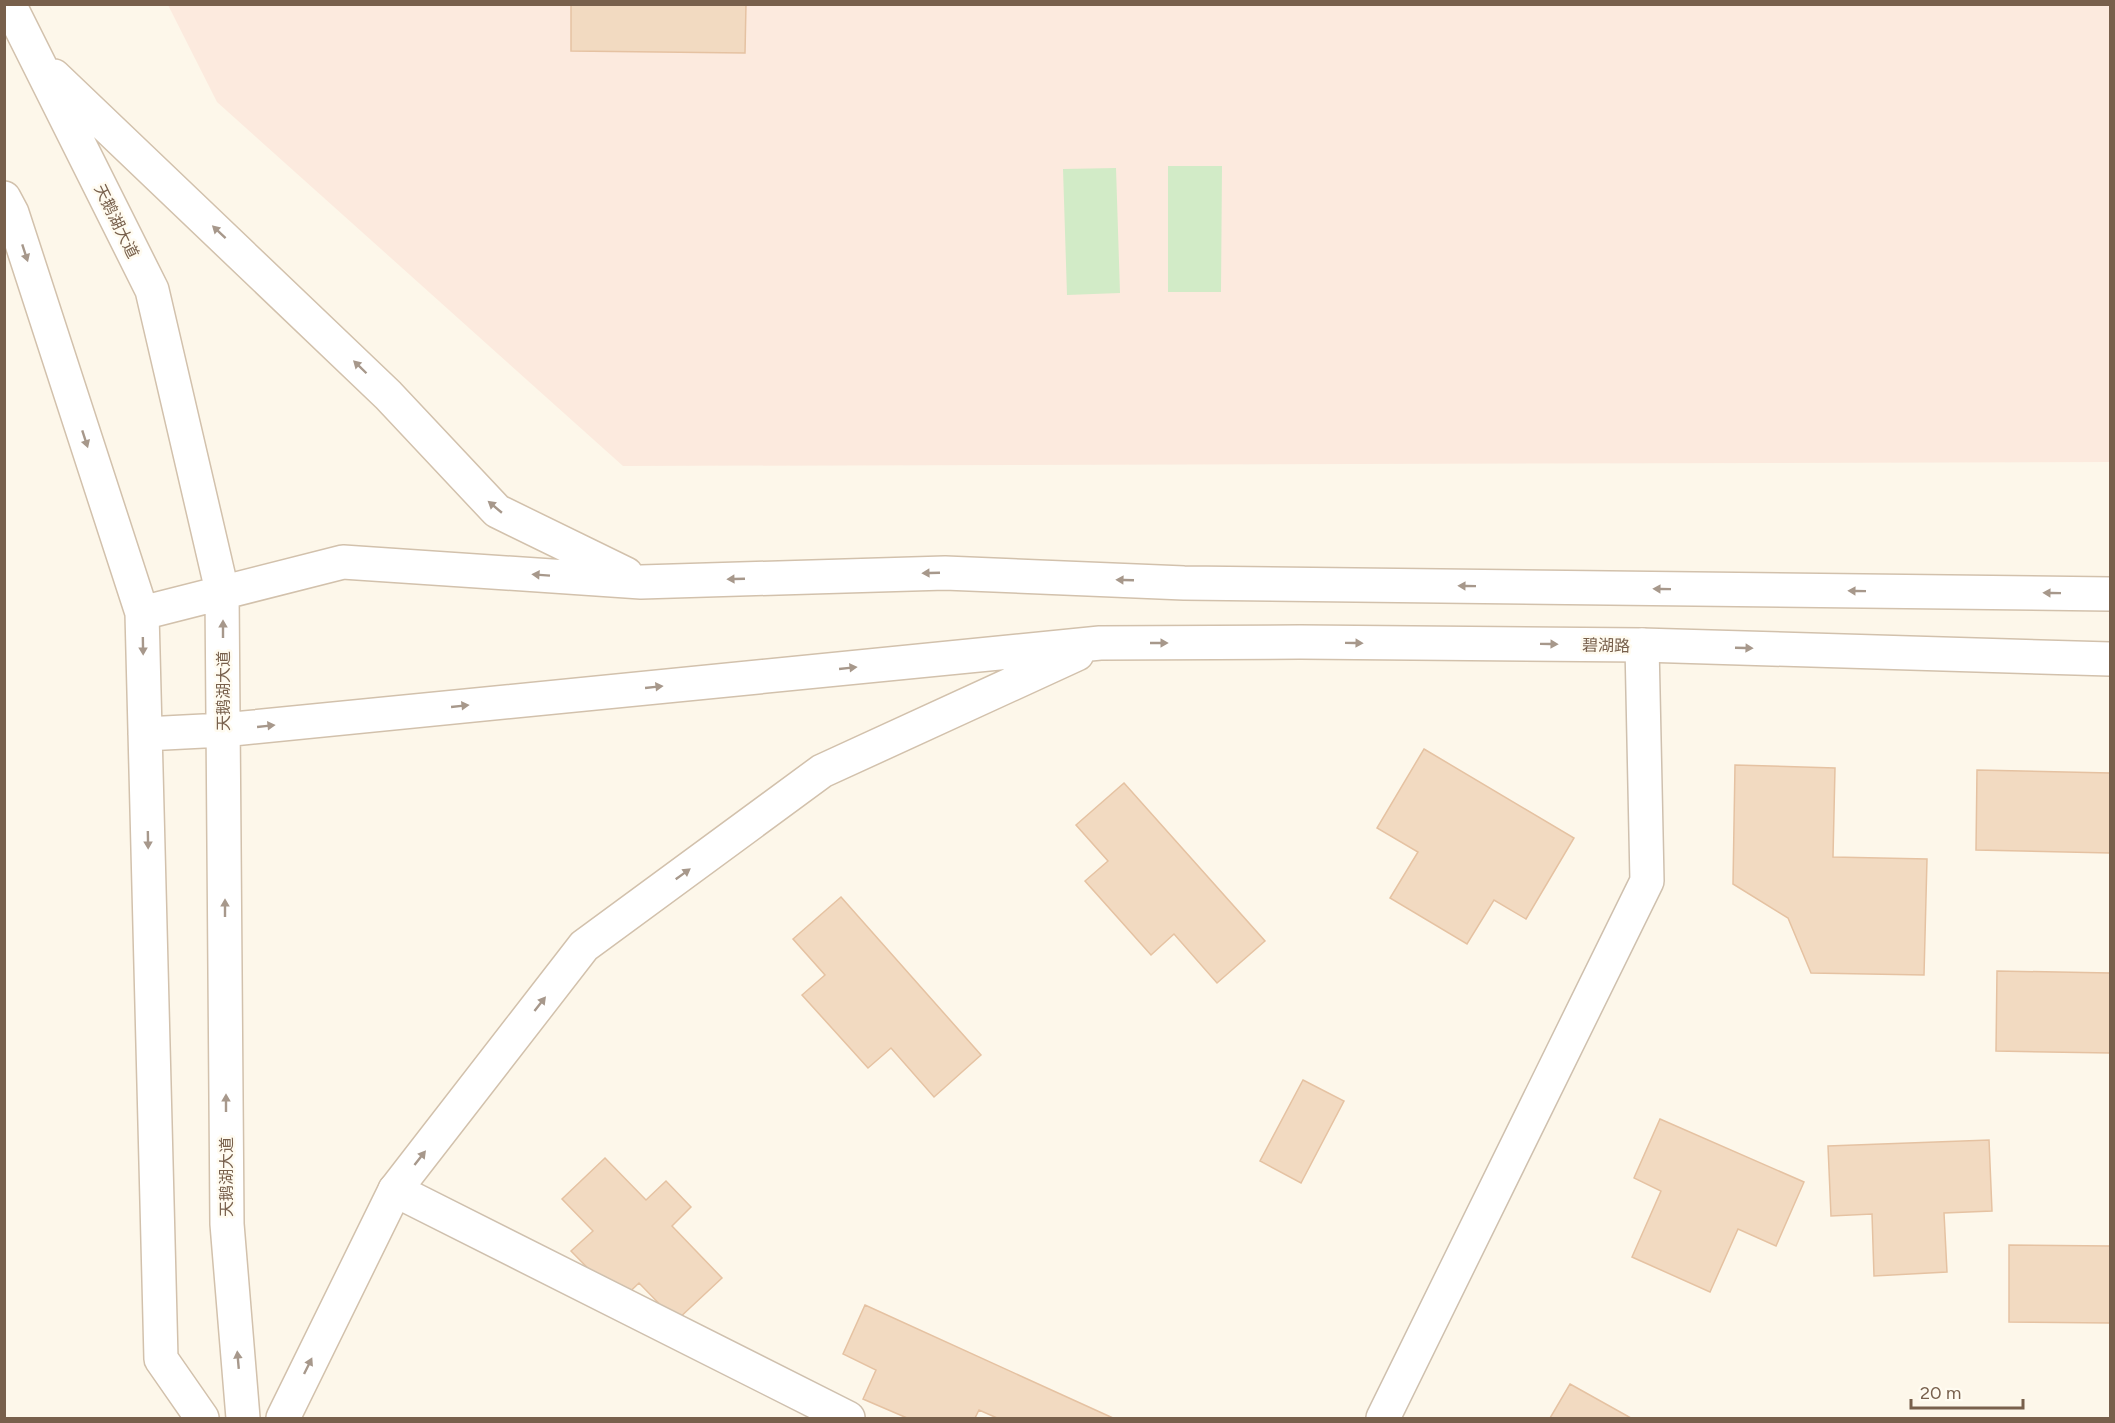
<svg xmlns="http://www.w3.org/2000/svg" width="2115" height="1423" font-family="Figtree,'Noto Sans SC',sans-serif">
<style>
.commercial{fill:#fceade}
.green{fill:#d2ebc7}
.building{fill:#f2dac1;stroke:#e5c2a2;stroke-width:1.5}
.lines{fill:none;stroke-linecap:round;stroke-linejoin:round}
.minor-casing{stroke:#cfc0ae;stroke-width:36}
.secondary-casing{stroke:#d2c1ac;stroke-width:36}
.minor{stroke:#fff;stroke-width:33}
.secondary{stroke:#fff;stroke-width:33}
.oneway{fill:#a7988b}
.labels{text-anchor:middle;stroke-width:5;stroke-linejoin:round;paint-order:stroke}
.street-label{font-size:16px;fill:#78604c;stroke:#fffbf0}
</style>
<rect width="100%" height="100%" fill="#fdf7ea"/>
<path class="commercial" d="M168,5H2110V462L623,466L217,102Z"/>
<path class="green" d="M1168,166H1222L1221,292H1168Z
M1116,168L1120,293L1067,295L1063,169Z"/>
<path class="building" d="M571,4H746L745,53L571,51Z
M1424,749L1574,838L1526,919L1494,900L1467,944L1390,898L1418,852L1377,828Z
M1735,765L1835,768L1833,857L1927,859L1924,975L1811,973L1788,918L1733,884Z
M1977,770L2110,773V853L1976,850Z
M1124,783L1265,941L1217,983L1174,934L1151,955L1085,881L1108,861L1076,825Z
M841,897L981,1055L934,1097L891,1048L868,1068L802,995L825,975L793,939Z
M1997,971L2110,973V1053L1996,1051Z
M1303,1080L1344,1101L1301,1183L1260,1161Z
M1660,1119L1804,1182L1776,1246L1738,1229L1710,1292L1632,1257L1661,1191L1634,1178Z
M1989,1140L1992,1211L1944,1213L1947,1272L1874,1276L1872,1214L1831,1216L1828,1146Z
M605,1158L646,1200L666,1181L691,1207L672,1226L722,1278L676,1321L639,1283L620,1301L571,1251L593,1231L562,1199Z
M2009,1245L2110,1246V1323L2009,1322Z
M865,1305L1113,1418H997L979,1410L975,1418H907L863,1399L876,1370L843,1354Z
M1570,1384L1631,1418H1550Z"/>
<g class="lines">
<defs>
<path id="minor" d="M395,1190L848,1418
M1383,1418L1647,881L1642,645"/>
<path id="secondary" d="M9,4L152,290L222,591L227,1224L243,1418
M54,76L388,395L497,511L626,574
M4,198L12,213L142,613L161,1359L202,1418
M142,613L343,562L641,582L945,573L1184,583L2110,594
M145,734L223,730L1100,643L1300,642L1642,645L2110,659
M283,1418L395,1190L584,946L822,771L1077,654"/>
</defs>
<use href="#minor" class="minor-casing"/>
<use href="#secondary" class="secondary-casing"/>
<use href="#minor" class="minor"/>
<use href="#secondary" class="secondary"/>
</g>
<defs><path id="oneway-solid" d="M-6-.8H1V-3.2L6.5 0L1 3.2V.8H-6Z" transform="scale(1.5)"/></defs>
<g class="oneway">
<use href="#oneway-solid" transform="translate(219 232) rotate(-137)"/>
<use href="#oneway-solid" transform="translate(25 253) rotate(72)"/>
<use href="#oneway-solid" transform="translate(360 367) rotate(-136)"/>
<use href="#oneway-solid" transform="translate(85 439) rotate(72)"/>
<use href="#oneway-solid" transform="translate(495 507) rotate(-140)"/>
<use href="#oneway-solid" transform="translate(931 573) rotate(178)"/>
<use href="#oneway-solid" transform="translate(541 575) rotate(-176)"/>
<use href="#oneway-solid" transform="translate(736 579) rotate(178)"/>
<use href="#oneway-solid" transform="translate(1125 580) rotate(-178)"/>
<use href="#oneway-solid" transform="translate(1467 586) rotate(-179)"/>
<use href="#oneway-solid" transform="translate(1662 589) rotate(-179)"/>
<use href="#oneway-solid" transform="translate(1857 591) rotate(-179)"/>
<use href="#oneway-solid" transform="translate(2052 593) rotate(-179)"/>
<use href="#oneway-solid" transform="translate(223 629) rotate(-90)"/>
<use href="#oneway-solid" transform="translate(1159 643)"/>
<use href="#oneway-solid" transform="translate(1354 643) rotate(1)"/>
<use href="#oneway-solid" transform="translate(1549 644) rotate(1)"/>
<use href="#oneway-solid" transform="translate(143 646) rotate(89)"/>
<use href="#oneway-solid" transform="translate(1744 648) rotate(2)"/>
<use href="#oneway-solid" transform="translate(848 668) rotate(-6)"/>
<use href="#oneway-solid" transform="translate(654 687) rotate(-6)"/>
<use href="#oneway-solid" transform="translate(460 706) rotate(-6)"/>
<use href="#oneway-solid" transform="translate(266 726) rotate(-6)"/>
<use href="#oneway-solid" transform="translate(148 840) rotate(89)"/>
<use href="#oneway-solid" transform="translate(683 874) rotate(-36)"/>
<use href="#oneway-solid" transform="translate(225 908) rotate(-90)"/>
<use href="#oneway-solid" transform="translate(540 1004) rotate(-52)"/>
<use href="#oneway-solid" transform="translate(226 1103) rotate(-90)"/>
<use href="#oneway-solid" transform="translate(420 1158) rotate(-52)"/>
<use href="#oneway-solid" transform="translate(238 1360) rotate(-95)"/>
<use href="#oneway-solid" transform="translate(308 1366) rotate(-64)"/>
</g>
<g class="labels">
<g class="street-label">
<text transform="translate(117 221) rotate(64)" y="6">天鹅湖大道</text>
<text transform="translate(1606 645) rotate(1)" y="6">碧湖路</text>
<text transform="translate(223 691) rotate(-90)" y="6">天鹅湖大道</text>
<text transform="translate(226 1177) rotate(-90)" y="6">天鹅湖大道</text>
</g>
</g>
<rect width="2115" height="1423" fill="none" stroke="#78604c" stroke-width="12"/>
<path d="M1911 1399v9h112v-9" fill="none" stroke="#78604c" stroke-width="3"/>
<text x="1920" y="1399" font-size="18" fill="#78604c" stroke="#fffbf0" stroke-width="4.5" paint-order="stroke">20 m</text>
</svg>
